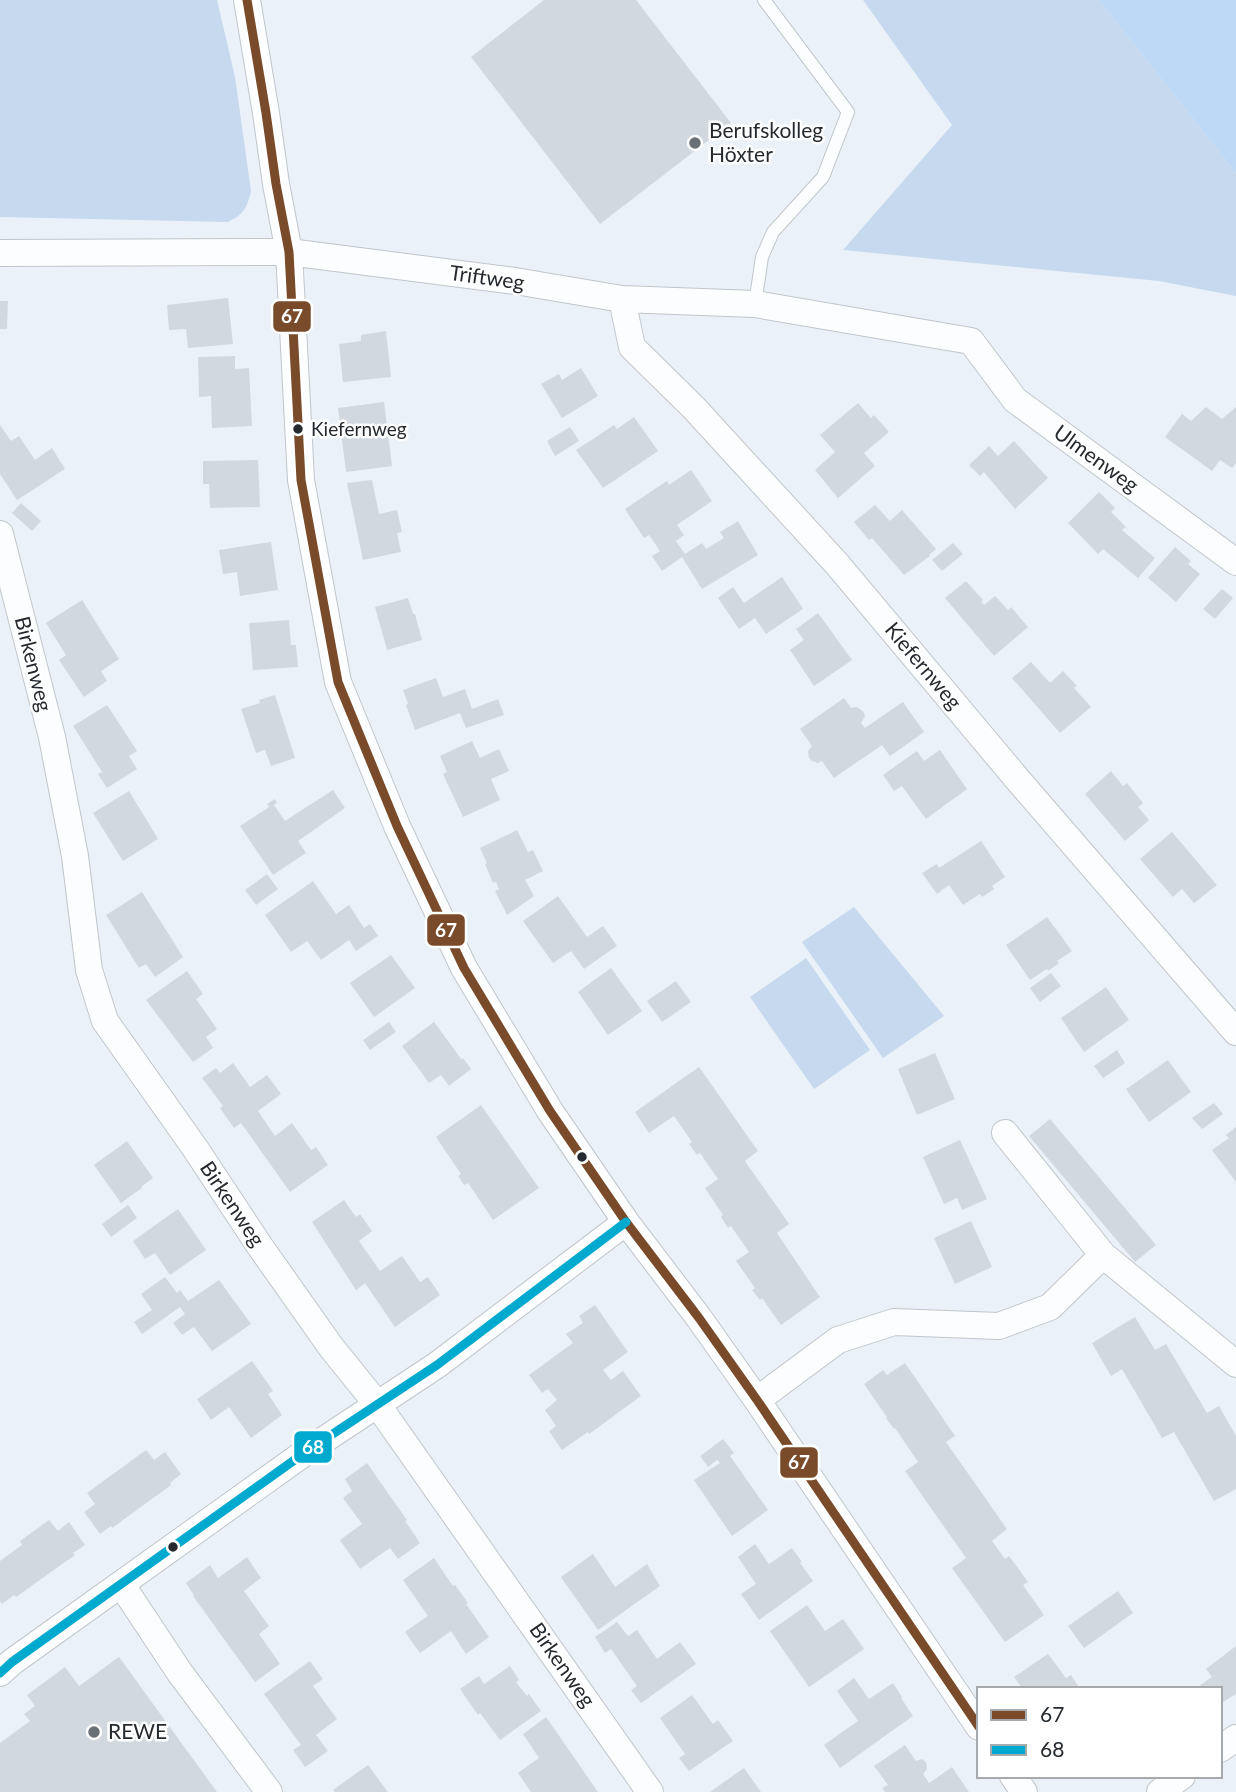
<svg xmlns="http://www.w3.org/2000/svg" width="1236" height="1792" font-family="Lato,sans-serif">
<style>
.green{fill:#c6d9ee}
.forest{fill:#bdd9f5}
.building{fill:#d2d8df}
.lines{fill:none;stroke-linecap:round;stroke-linejoin:round}
.lane-casing{stroke:#c0c6cc;stroke-width:14}
.street-casing{stroke:#c0c6cc;stroke-width:28}
.lane{stroke:#fcfdfe;stroke-width:12}
.street{stroke:#fcfdfe;stroke-width:26}
.bus-1-casing{stroke:#fff;stroke-width:14}
.bus-2-casing{stroke:#fff;stroke-width:14}
.bus-1{stroke:#7a4b2a;stroke-width:9}
.bus-2{stroke:#00a9ce;stroke-width:9}
.poi-dot{fill:#697076;stroke:#fff;stroke-width:2.5}
.bus-dot{fill:#242a30;stroke:#fff;stroke-width:2.5}
.labels{text-anchor:middle;stroke-width:5;stroke-linejoin:round;paint-order:stroke}
.bus-label{font-size:19px;fill:#242a30;stroke:#fff;text-anchor:start}
.poi-label{font-size:21px;fill:#242a30;stroke:#fff;text-anchor:start}
.street-label{font-size:21px;fill:#242a30;stroke:#fff}
.line-badge{stroke:#fff;stroke-width:2.5}
.badge-label{font-size:19px;text-anchor:middle;font-weight:bold;fill:#fff}
</style>
<rect width="100%" height="100%" fill="#eaf1f8"/>
<path class="green" d="M0,0H217L235,77L251,191C247,208 244,214 228,222L0,217Z
M863,0H1099L1236,173V296L1159,281L843,250L952,125Z
M854,907L944,1016L883,1058L802,942Z
M806,958L870,1050L814,1089L750,997Z"/>
<path class="forest" d="M1099,0H1236V173Z"/>
<path class="building" d="M544,0H636L731,123L600,224L471,57Z
M228,298L233,344L188,348L186,329L169,330L167,305Z
M0,301H8L7,329H0Z
M386,331L391,377L343,382L339,344L361,341V335Z
M235,356V369L249,368L252,426L212,428L211,396L199,397L198,357Z
M581,368L598,396L562,418L541,384L559,374L562,380Z
M384,402L392,466L346,472L338,408Z
M858,403L871,418L874,415L889,432L864,453L875,466L838,498L815,470L835,452L820,435Z
M1206,407L1222,419L1236,407V463L1232,468L1220,460L1212,471L1165,437L1182,414L1191,421Z
M634,417L658,451L603,488L576,450L614,425L617,429Z
M0,425L11,441L19,436L35,460L52,448L65,469L17,500L0,474Z
M570,427L579,441L555,456L547,441Z
M1014,441L1048,478L1015,509L984,472L980,476L969,465L989,446L998,456Z
M258,460L260,507L210,508L209,484H203V461Z
M691,470L712,501L677,525L684,535L676,541L685,554L702,543L706,549L724,538L720,532L738,521L758,555L702,589L682,557L662,571L652,556L660,551L649,535L644,538L625,509L667,481L669,485Z
M372,480L379,514L397,510L402,532L397,533L401,552L363,560L347,483Z
M1099,492L1115,508L1111,512L1126,527L1122,530L1155,558L1138,578L1103,549L1098,554L1068,523Z
M21,503L41,521L32,531L12,513Z
M875,505L890,521L902,510L936,549L929,555L930,556L904,575L872,538L869,540L854,522Z
M271,542L278,590L240,596L237,572L223,574L219,550Z
M953,543L963,554L942,571L932,560Z
M1175,547L1191,561L1188,564L1200,574L1176,602L1148,578Z
M782,577L803,609L766,634L755,618L739,629L718,598L733,587L744,603Z
M966,581L983,600L981,601L984,605L995,596L1008,610L1011,607L1028,627L994,656L945,598Z
M1222,589L1233,598L1215,619L1203,609Z
M408,598L413,614H415L422,640L387,650L375,607Z
M82,600L119,659L101,671L107,681L84,697L59,660L66,655L46,623Z
M818,613L852,660L814,686L790,650L804,640L796,629Z
M289,620L291,645H296L298,667L253,670L249,623Z
M1031,662L1050,683L1063,671L1077,686L1074,688L1091,707L1060,733L1012,678Z
M436,678L443,697L465,689L472,709L498,699L504,715L466,728L460,713L415,730L406,705L408,704L403,690Z
M275,695L295,758L271,766L265,750L256,753L241,709L260,703L259,700Z
M844,698L851,708L857,707L863,711L865,716L861,723L865,728L903,702L924,732L890,756L882,745L834,778L822,761L818,763L812,761L809,758L808,751L812,746L800,729Z
M107,705L137,751L129,756L137,769L107,788L98,774L102,772L73,726Z
M472,741L480,758L499,749L509,771L491,779L500,800L463,817L443,774L447,772L440,756Z
M940,750L967,789L926,819L902,786L894,791L883,775L917,751L924,761Z
M1111,771L1123,786L1127,783L1143,803L1138,807L1149,820L1125,841L1085,794Z
M333,790L345,808L298,841L306,853L273,875L240,826L269,807L267,804L275,799L277,803L274,805L285,821Z
M129,791L158,839L123,861L93,813Z
M517,830L528,852L533,850L543,871L525,880L534,896L507,915L495,891L499,889L496,882L493,883L485,864L487,863L480,848Z
M1172,832L1217,885L1194,903L1182,889L1173,897L1140,859Z
M981,841L1005,877L992,886L994,889L982,897L980,894L963,905L949,885L937,894L922,873L937,864L939,868Z
M267,874L278,889L256,905L245,890Z
M313,881L336,914L349,905L364,928L370,924L378,936L356,951L349,940L321,960L307,941L291,952L265,915Z
M142,892L183,957L155,977L146,964L139,968L106,915Z
M558,896L587,937L603,926L617,946L584,969L571,951L553,963L523,921Z
M1047,917L1072,951L1057,961L1059,963L1048,971L1047,969L1030,980L1006,945Z
M391,955L415,988L374,1017L350,983Z
M611,968L642,1011L608,1035L578,992Z
M187,971L203,994L196,999L217,1029L206,1037L213,1048L193,1062L146,1000Z
M1051,973L1061,986L1040,1002L1030,988Z
M676,981L691,1002L662,1022L647,1001Z
M1106,987L1129,1020L1084,1052L1061,1018Z
M389,1022L396,1032L370,1050L363,1040Z
M434,1022L462,1060L463,1058L471,1069L449,1086L441,1075L429,1083L402,1046Z
M1117,1050L1125,1063L1103,1078L1094,1066Z
M935,1053L955,1099L917,1115L898,1069Z
M1168,1060L1191,1092L1149,1122L1126,1089Z
M233,1063L250,1087L267,1075L281,1094L258,1111L275,1136L292,1123L311,1150L316,1147L328,1165L290,1192L241,1123L234,1128L220,1108L223,1106L202,1078L216,1068L220,1073Z
M699,1067L758,1151L745,1161L789,1224L777,1233L820,1297L781,1325L762,1298L760,1300L752,1290L755,1288L736,1261L749,1252L731,1226L728,1228L721,1217L723,1215L705,1188L718,1179L700,1153L697,1155L689,1144L692,1142L674,1116L649,1133L635,1112Z
M1214,1103L1223,1114L1202,1129L1192,1118Z
M481,1105L539,1188L493,1220L468,1183L464,1185L458,1176L461,1174L436,1137Z
M1050,1119L1156,1245L1135,1262L1029,1136Z
M1236,1127V1182L1212,1150L1229,1138L1226,1135Z
M960,1140L987,1199L962,1210L957,1198L944,1204L923,1157Z
M127,1141L153,1178L141,1187L142,1188L121,1203L94,1165Z
M344,1200L356,1217L360,1214L372,1231L359,1241L380,1271L402,1256L420,1282L428,1277L440,1295L395,1327L365,1283L356,1290L312,1222Z
M128,1205L137,1218L111,1237L102,1224Z
M178,1209L206,1250L170,1275L155,1253L145,1259L133,1241Z
M971,1221L992,1267L955,1284L934,1238Z
M165,1277L177,1293L180,1290L188,1301L219,1280L251,1324L212,1351L194,1327L182,1335L173,1323L185,1314L180,1307L142,1334L134,1322L152,1310L141,1294Z
M595,1305L628,1352L603,1370L611,1380L623,1371L641,1396L589,1434L588,1432L562,1450L549,1431L556,1426L545,1410L557,1400L548,1389L542,1393L529,1375L573,1343L566,1334L583,1323L579,1316Z
M1135,1317L1155,1350L1166,1344L1207,1413L1219,1406L1236,1436V1489L1214,1501L1174,1432L1162,1438L1122,1369L1111,1376L1092,1343Z
M252,1361L273,1391L268,1394L282,1415L251,1438L229,1407L211,1420L197,1399Z
M905,1363L955,1436L946,1442L1007,1529L992,1541L1005,1559L1009,1556L1028,1582L1023,1585L1044,1615L1005,1642L952,1568L966,1558L905,1471L918,1462L895,1428L894,1429L886,1418L887,1417L864,1384L883,1370L887,1375Z
M723,1439L734,1453L730,1456L768,1510L732,1536L694,1480L720,1463L717,1460L708,1467L700,1456Z
M146,1450L154,1460L165,1452L181,1474L170,1483L171,1485L112,1528L111,1526L100,1534L84,1512L95,1504L87,1493Z
M367,1463L407,1520L405,1521L420,1543L398,1559L390,1548L360,1569L340,1540L362,1524L343,1498L352,1491L345,1479Z
M49,1520L58,1531L69,1522L85,1545L73,1553L75,1555L16,1597L14,1595L2,1604L0,1601V1561L22,1545L20,1541Z
M755,1544L769,1564L792,1548L802,1562L800,1563L813,1581L759,1620L741,1594L756,1584L738,1557Z
M593,1554L615,1587L647,1564L660,1586L598,1630L561,1577Z
M247,1557L261,1578L244,1591L269,1626L259,1634L280,1664L255,1682L193,1596L194,1595L186,1583L210,1565L218,1578Z
M434,1558L453,1586L455,1585L468,1603L466,1604L489,1637L466,1654L451,1631L420,1653L405,1632L428,1616L403,1580Z
M1118,1591L1133,1613L1084,1648L1068,1626Z
M807,1605L825,1631L843,1619L864,1649L809,1687L770,1631Z
M617,1622L628,1636L637,1630L657,1659L680,1642L696,1664L641,1703L631,1690L637,1686L611,1649L605,1653L595,1637Z
M1236,1646V1694L1220,1704V1689H1203L1200,1685L1212,1677L1206,1669Z
M1048,1654L1066,1678L1071,1675L1080,1689H1023L1014,1677Z
M119,1657L217,1792H0V1743L30,1721L24,1714L35,1706L27,1695L65,1667L79,1686Z
M310,1661L323,1679L313,1686L337,1719L316,1735L328,1751L305,1767L293,1750L301,1745L264,1694Z
M510,1666L519,1680L516,1682L527,1696L529,1694L541,1711L500,1740L480,1713L478,1715L460,1689L479,1676L484,1684Z
M854,1678L869,1699L893,1683L902,1697L901,1698L913,1716L840,1768L824,1745L858,1721L837,1691Z
M692,1695L713,1724L718,1720L733,1741L689,1771L679,1758L685,1754L660,1718Z
M546,1717L555,1730L598,1792H531L518,1773L539,1758L523,1734Z
M905,1745L916,1761L922,1759L926,1762L927,1769L923,1774L929,1783L952,1767L969,1792H885L882,1788L888,1785L874,1766Z
M368,1765L388,1792H335L333,1790Z
M744,1768L761,1792H710Z"/>
<g class="lines">
<defs>
<path id="lane" d="M755,304L762,257L773,232L823,177L848,112L764,0"/>
<path id="street" d="M247,0L266,113L276,184L289,252L301,480L338,682L397,826L464,968L550,1111L626,1222L699,1318L757,1400L979,1727
M0,253L289,252L515,281L622,299L755,304L971,341L1015,400L1236,562
M622,299L632,347L694,408L837,564L1018,780L1236,1032
M0,534L52,737L75,856L89,970L105,1021L195,1148L259,1245L331,1347L377,1404L650,1792
M1005,1133L1103,1255L1236,1364
M757,1400L838,1340L894,1322L999,1326L1050,1307L1103,1255
M121,1584L180,1673L269,1792
M0,1673L12,1662L307,1451L437,1365L626,1222
M1220,1749L1236,1738
M1013,1776L1024,1792
M1160,1792L1182,1776"/>
</defs>
<use href="#lane" class="lane-casing"/>
<use href="#street" class="street-casing"/>
<use href="#lane" class="lane"/>
<use href="#street" class="street"/>
<defs>
<path id="bus-1" d="M247,0L266,113L276,184L289,252L301,480L338,682L397,826L464,968L550,1111L626,1222L699,1318L757,1400L979,1727"/>
<path id="bus-2" d="M0,1673L12,1662L307,1451L437,1365L626,1222"/>
</defs>
<use href="#bus-1" class="bus-1-casing"/>
<use href="#bus-2" class="bus-2-casing"/>
<use href="#bus-1" class="bus-1"/>
<use href="#bus-2" class="bus-2"/>
</g>
<g class="poi-dot">
<circle cx="695" cy="143" r="7"/>
<circle cx="94" cy="1732" r="7"/>
</g>
<g class="bus-dot">
<circle cx="298" cy="429" r="6"/>
<circle cx="582" cy="1157" r="6"/>
<circle cx="173" cy="1547" r="6"/>
</g>
<g class="labels">
<g class="bus-label">
<text x="311" y="436">Kiefernweg</text>
</g>
<g class="poi-label">
<text x="709" y="138">Berufskolleg<tspan x="709" dy="24">Höxter</tspan></text>
<text x="108" y="1739">REWE</text>
</g>
<g class="street-label">
<text transform="translate(487 278) rotate(8)" y="7">Triftweg</text>
<text transform="translate(1096 459) rotate(36)" y="7">Ulmenweg</text>
<text transform="translate(33 664) rotate(76)" y="7">Birkenweg</text>
<text transform="translate(923 666) rotate(50)" y="7">Kiefernweg</text>
<text transform="translate(232 1204) rotate(56)" y="7">Birkenweg</text>
<text transform="translate(562 1665) rotate(55)" y="7">Birkenweg</text>
</g>
</g>
<g class="line-badge">
<rect x="272" y="300" width="40" height="33" rx="7" fill="#7a4b2a"/>
<rect x="426" y="913" width="40" height="34" rx="7" fill="#7a4b2a"/>
<rect x="293" y="1430" width="40" height="34" rx="7" fill="#00a9ce"/>
<rect x="779" y="1446" width="40" height="33" rx="7" fill="#7a4b2a"/>
</g>
<g class="badge-label">
<text x="292" y="323">67</text>
<text x="446" y="937">67</text>
<text x="313" y="1454">68</text>
<text x="799" y="1469">67</text>
</g>
<rect x="977" y="1687" width="245" height="91" fill="#ffffff" stroke="#a7aaac" stroke-width="2"/>
<rect x="991" y="1710" width="35" height="10" fill="#7a4b2a" stroke="#a7aaac" stroke-width="2"/>
<text x="1040" y="1722" font-size="21" fill="#242a30">67</text>
<rect x="991" y="1745" width="35" height="10" fill="#00a9ce" stroke="#a7aaac" stroke-width="2"/>
<text x="1040" y="1757" font-size="21" fill="#242a30">68</text>
</svg>
